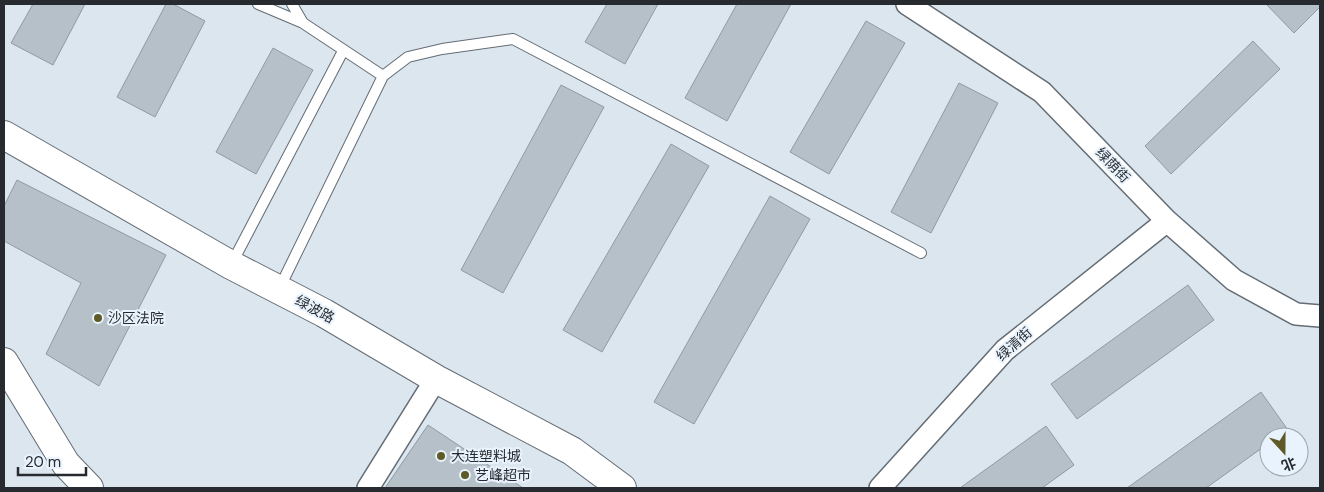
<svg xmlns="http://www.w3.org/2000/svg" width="1324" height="492" font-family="'DM Sans','Noto Sans SC',sans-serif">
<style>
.building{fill:#b6c0c9;stroke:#919aa2}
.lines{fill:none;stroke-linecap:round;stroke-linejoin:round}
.lane-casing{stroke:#646c74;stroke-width:12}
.street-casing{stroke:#646c74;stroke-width:24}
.secondary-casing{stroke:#646c74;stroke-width:30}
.highway-casing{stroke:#646c74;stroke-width:30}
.lane{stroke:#fff;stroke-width:10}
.street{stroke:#fff;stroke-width:21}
.secondary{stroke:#fff;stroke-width:28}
.highway{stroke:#fff;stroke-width:28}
.poi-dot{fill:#5e5b27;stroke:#e9f3fd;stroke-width:2}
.labels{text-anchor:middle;stroke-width:4;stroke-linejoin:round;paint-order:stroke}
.street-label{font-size:14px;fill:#272b2f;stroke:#e9f3fd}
.poi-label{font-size:14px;fill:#272b2f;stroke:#e9f3fd;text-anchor:start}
</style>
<rect width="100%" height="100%" fill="#dce6ef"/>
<path class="building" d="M33,4H85L53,65L11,43Z
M166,4H173L205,21L155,117L117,97Z
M607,4H658L625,64L585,42Z
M737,4H791L727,121L685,98Z
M1266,4H1320V7L1294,33Z
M866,21L905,43L829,174L790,152Z
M1253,41L1280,69L1171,174L1145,146Z
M273,48L313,70L256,174L216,152Z
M959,83L998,103L931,233L891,212Z
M561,85L604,107L503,293L461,270Z
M671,144L709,166L602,352L563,330Z
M17,180L166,255L99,386L46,354L81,283L4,241V206Z
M770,196L810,219L694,424L654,402Z
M1188,285L1214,320L1077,419L1051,384Z
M1261,392L1288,430L1277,437H1269V443L1206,488H1127Z
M428,425L523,488H385Z
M1046,426L1074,465L1042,488H960Z"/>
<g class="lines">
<defs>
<path id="lane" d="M258,4L303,23L383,76L279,289
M292,4L303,23
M383,76L408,57L442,49L513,39L921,253
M231,265L343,51"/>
<path id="street" d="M907,4L1042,92L1167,221L1234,280L1296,314L1320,316
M368,488L436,379
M880,488L1005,350L1167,221"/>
<path id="secondary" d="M4,135L231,265L324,313L436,379L572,451L622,488"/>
<path id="highway" d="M4,362L66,464L89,488"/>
</defs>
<use href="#lane" class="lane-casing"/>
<use href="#street" class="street-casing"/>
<use href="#secondary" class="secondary-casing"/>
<use href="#highway" class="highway-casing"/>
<use href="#lane" class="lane"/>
<use href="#street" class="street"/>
<use href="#secondary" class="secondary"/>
<use href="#highway" class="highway"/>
</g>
<g class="poi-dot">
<circle cx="98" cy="318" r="5"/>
<circle cx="441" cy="456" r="5"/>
<circle cx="465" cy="475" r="5"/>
</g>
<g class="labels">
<g class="street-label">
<text transform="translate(1113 165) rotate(46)" y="5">绿荫街</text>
<text transform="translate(315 309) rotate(28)" y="5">绿波路</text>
<text transform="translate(1014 344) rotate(-42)" y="5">绿清街</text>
</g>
<g class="poi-label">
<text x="108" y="323">沙区法院</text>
<text x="451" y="461">大连塑料城</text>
<text x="475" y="480">艺峰超市</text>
</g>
</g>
<rect width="1324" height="492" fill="none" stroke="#272b2f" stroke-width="10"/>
<g transform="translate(1284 452) rotate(159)"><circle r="24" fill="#e9f3fd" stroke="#9ba3ab"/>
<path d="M0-4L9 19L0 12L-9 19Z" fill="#5e5b27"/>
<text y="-8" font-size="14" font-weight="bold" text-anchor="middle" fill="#272b2f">北</text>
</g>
<path d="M18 467v8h68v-8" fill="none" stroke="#272b2f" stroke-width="2.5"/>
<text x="25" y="467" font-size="15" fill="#272b2f" stroke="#e9f3fd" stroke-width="4" paint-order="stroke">20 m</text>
</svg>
